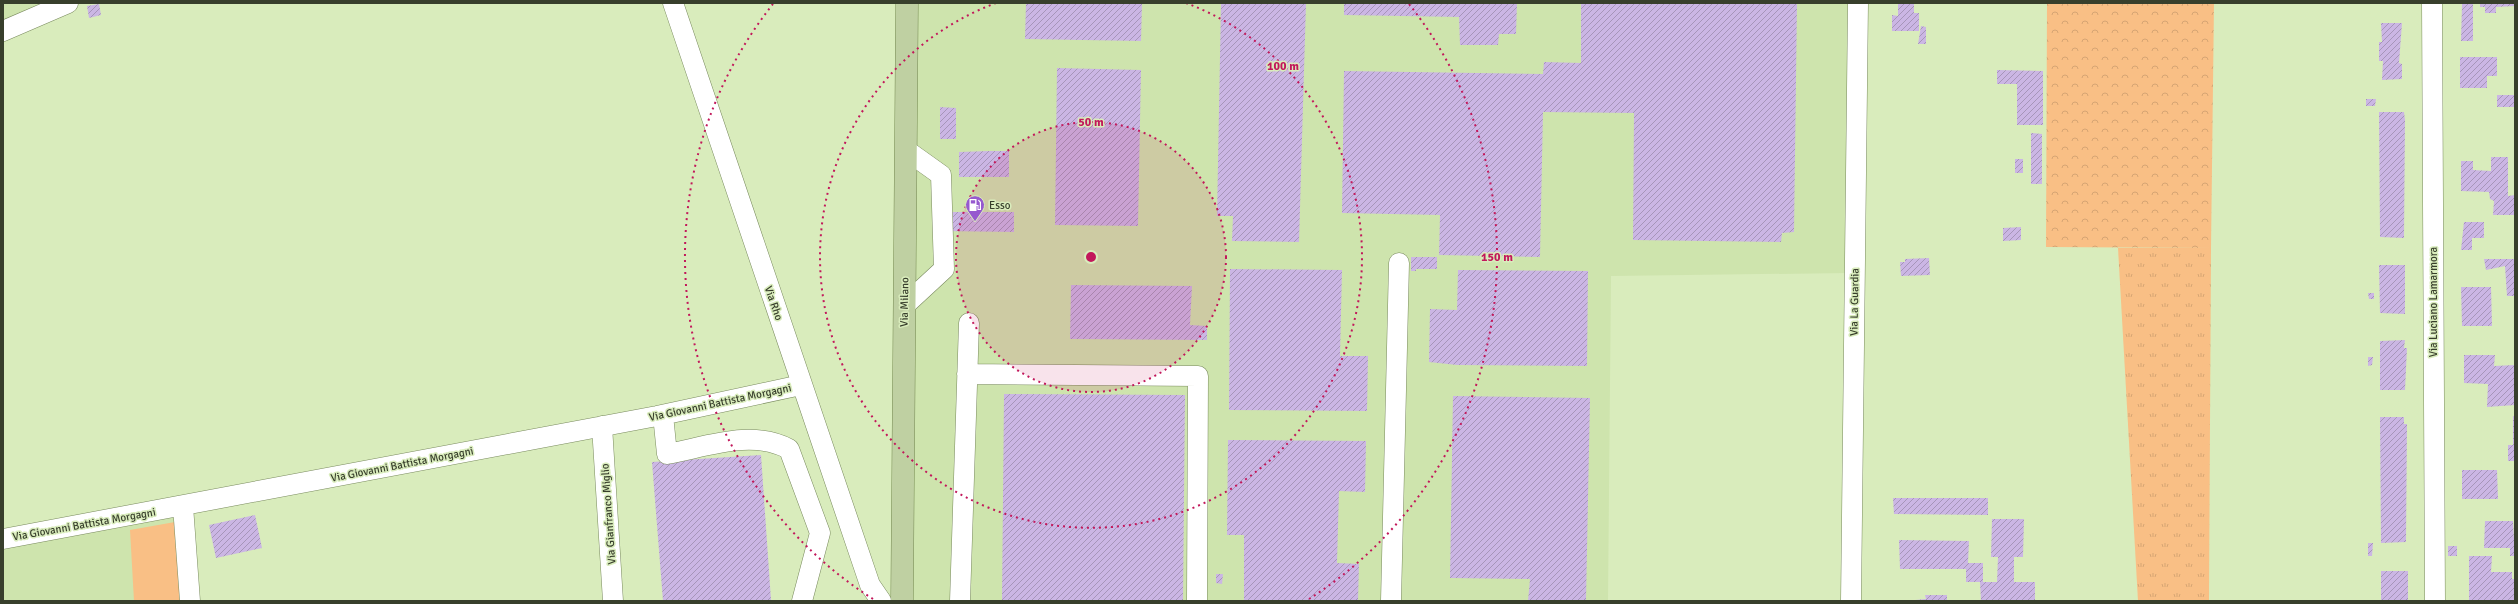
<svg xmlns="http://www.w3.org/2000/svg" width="2518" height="604" font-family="Signika,sans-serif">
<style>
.built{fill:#cee4ad}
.grass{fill:url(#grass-tufts)}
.forest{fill:url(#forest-crowns)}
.green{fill:#f9bf85}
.building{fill:url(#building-hatch)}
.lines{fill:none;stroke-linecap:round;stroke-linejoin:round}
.minor-casing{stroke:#798a5e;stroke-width:21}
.major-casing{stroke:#748850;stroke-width:23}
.minor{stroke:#fff;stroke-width:20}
.major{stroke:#bfd0a2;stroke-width:22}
.ring{fill:none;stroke:#c2185b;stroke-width:2;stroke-dasharray:2 4}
.labels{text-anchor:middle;stroke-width:3;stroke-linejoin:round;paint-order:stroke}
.poi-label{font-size:11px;fill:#383f2c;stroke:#d9ecbc;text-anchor:start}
.street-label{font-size:11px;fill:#383f2c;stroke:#d9ecbc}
.centre{fill:#c2185b;stroke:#d9ecbc;stroke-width:2}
.ring-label{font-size:12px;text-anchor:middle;font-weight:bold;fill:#c2185b;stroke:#d9ecbc;stroke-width:3;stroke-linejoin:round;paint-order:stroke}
</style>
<defs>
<pattern id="grass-tufts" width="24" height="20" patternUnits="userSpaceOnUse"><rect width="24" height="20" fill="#f9bf85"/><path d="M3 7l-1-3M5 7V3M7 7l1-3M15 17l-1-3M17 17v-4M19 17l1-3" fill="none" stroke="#d6a573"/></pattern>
<pattern id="forest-crowns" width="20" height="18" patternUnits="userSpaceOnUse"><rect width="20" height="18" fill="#f9bf85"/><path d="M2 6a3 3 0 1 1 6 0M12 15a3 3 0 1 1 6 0" fill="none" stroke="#d6a573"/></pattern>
<pattern id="building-hatch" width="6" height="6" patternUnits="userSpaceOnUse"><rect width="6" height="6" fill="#cbb6e4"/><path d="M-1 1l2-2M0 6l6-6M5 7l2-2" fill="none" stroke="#a695b9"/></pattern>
</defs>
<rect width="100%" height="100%" fill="#d9ecbc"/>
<path class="built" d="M3,3H48L3,23Z
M918,3H1852L1849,273L1611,276L1608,601H912Z
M179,513L185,601H3V545Z"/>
<path class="grass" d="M2118,248H2211L2209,601H2138Z"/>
<path class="forest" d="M2047,3H2214L2211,248L2046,247Z"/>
<path class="green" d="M175,522L181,601H134L130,530Z"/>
<path class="building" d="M1026,3H1142L1141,41L1025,39Z
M1221,3H1306L1299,242L1232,241L1233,216H1217Z
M1344,3H1517L1516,34H1499L1498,45H1460L1459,17L1344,15Z
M1581,3H1797L1794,232L1782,233L1781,242L1633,240L1634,113L1543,112L1540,257L1439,255L1440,215L1342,213L1344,71L1543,74L1544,62L1581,63Z
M1898,3H1914V13H1919V31H1892V15L1898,16Z
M2480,3H2515V6L2496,7V13H2485V7H2480Z
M99,4L101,15L89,18L87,6Z
M2462,4H2473V41H2461Z
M2381,23H2402L2399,63L2402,64V79L2382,80L2383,61H2379V42H2382Z
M1921,26L1926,27V44H1918Z
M2460,57H2497V76H2487V88H2460Z
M1057,68L1141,70L1138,226L1055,225Z
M1997,70L2043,71V125H2017V84H1997Z
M2497,95H2515V107H2497Z
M2366,99H2376L2375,106H2366Z
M940,107L956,108V139H940Z
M2379,112H2404L2405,120L2404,238L2380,237Z
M2031,133L2042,134V184H2031Z
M989,151H1009V177H959V152Z
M2491,157H2508V196L2515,195V215H2493L2494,201L2490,199L2489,192L2461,191V161H2473V170L2491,171Z
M2015,159H2023V173H2015Z
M940,212H1014V232L940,231Z
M2464,222H2484V238H2472V250H2461Z
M2021,227V240L2003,241V228Z
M1411,257H1437V269H1416V271H1411Z
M1929,258L1930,275L1901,276L1900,262H1905V259Z
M2484,259H2515V296H2507L2505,266L2486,270Z
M2379,265H2405V314L2380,313Z
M1230,269L1342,270L1340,356H1368L1367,411L1229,410Z
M1458,270L1588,271L1587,366L1457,365L1429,362L1430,309L1457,310Z
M1071,285L1192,286L1190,325L1207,326V340L1070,339Z
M2461,287H2491L2492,326H2462Z
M2368,293H2374V299H2369Z
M2405,340L2404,348H2407L2405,390H2380V341Z
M2464,355H2495L2494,366L2515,365V405L2487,407L2488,384L2464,383Z
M2368,357H2373L2372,365L2368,366Z
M1004,394L1185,395L1183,601H1002Z
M1453,396L1590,398L1586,601H1528L1530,579L1450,578Z
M2513,416H2515V461H2508V445H2513Z
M2380,417H2404V424H2407L2406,542L2381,543Z
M1228,440L1366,441L1365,492L1339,491L1337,563L1359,564L1358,601H1244V535H1227Z
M761,455L771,600L663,601L652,462Z
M2462,470H2497L2498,499H2462Z
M1893,498H1988V515L1894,514Z
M255,515L262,548L216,558L209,525Z
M1992,519H2024L2023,557H2014V582H2035V601H1981L1980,582H1966V569H1900L1899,540L1969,541L1968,563H1983V582H1997L1998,557H1991Z
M2485,521H2513L2515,556H2510V548H2484Z
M2368,543H2373L2372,556H2368Z
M2448,546H2457V556H2448Z
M2469,556H2492L2491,572H2512V579H2515V601L2469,600Z
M2381,571H2408V601H2381Z
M1216,574H1223L1222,584L1216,583Z
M1925,595H1947V601H1904L1926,599Z"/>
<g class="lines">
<defs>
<path id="minor" d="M673,3L870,585L881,601
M2432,3L2435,601
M3,31L68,3
M904,306L944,269L941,175L906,150
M967,374L1198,376L1197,601
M663,415L667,454C706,447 752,429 789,449L820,533L802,601
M602,426L613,601
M183,506L190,601
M3,539L657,416L801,385
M960,601L969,323
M1391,601L1399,263
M1851,601L1858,3"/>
<path id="major" d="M902,601L907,3"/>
</defs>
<use href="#minor" class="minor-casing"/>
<use href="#major" class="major-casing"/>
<use href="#minor" class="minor"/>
<use href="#major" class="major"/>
</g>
<circle cx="1091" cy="257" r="135" fill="#c2185b" fill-opacity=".12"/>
<g class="ring">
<circle cx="1091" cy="257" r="135"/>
<path d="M1186 3A271 271 0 1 1 996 3"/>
<path d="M873 599A406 406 0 0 1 773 4M1409 4A406 406 0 0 1 1309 599"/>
</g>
<defs>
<symbol id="fuel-pin" viewBox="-11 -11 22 30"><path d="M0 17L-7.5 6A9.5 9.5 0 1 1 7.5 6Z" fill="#9659cf" stroke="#d9ecbc"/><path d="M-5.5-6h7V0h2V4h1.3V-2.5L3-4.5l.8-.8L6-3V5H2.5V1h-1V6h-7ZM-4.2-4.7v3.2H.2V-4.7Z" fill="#fff"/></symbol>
</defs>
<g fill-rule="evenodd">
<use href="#fuel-pin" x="964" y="194" width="22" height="30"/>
</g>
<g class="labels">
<g class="poi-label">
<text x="989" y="209">Esso</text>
</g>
<g class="street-label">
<text transform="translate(904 302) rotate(-89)" y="4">Via Milano</text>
<text transform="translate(1854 302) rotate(-89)" y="4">Via La Guardia</text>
<text transform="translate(2433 302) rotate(-90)" y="4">Via Luciano Lamarmora</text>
<text transform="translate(774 303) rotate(71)" y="4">Via Rho</text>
<text transform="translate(720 402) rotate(-12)" y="4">Via Giovanni Battista Morgagni</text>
<text transform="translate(402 464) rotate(-11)" y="4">Via Giovanni Battista Morgagni</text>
<text transform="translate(608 514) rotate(-94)" y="4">Via Gianfranco Miglio</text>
<text transform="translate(84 524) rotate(-10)" y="4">Via Giovanni Battista Morgagni</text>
</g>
</g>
<circle cx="1091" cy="257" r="6" class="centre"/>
<g class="ring-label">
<text x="1283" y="70">100 m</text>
<text x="1091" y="126">50 m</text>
<text x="1497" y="261">150 m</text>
</g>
<rect width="2518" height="604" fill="none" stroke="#383f2c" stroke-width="8"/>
</svg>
